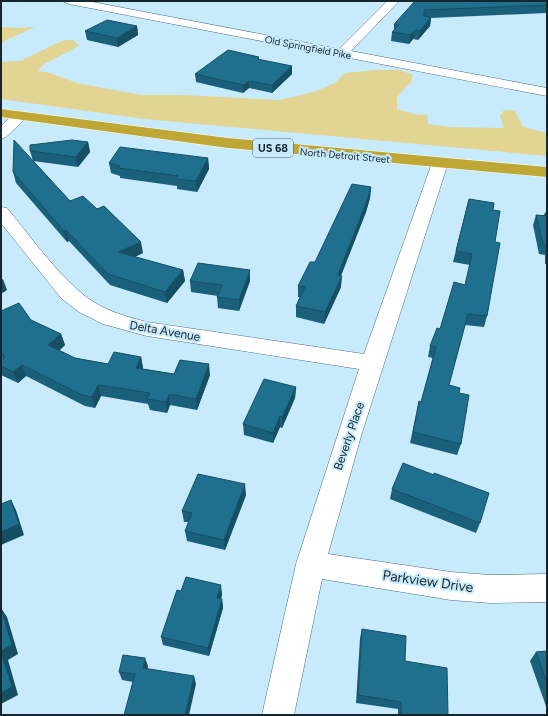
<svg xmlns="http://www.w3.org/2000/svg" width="548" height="716" font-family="Figtree,sans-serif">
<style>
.green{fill:#e2d492}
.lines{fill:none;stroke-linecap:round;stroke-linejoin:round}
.minor-casing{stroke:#4a6b7a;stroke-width:1}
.highway-casing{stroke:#fff;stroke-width:1}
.minor{fill:#fff;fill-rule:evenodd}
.highway{fill:#bfa735;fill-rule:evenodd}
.wall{fill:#1b607b}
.shaded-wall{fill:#164e64}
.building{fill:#1f708f;stroke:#164e64}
.labels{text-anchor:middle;stroke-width:4;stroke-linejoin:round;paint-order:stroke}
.far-street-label{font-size:10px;fill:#17252c;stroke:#c7ebfd}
.shield{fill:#c7ebfd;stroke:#4c606b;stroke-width:1}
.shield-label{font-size:11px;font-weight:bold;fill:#17252c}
.street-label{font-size:12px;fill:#17252c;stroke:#c7ebfd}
.near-street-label{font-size:14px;fill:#17252c;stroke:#c7ebfd}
</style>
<rect width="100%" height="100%" fill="#c7ebfd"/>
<path class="green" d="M1,27L16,28L35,27L6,40L1,45Z
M64,40H73L79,46L44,64L38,71L50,73L77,83L141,95H184L279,100L314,92L335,83L345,73L375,70H400L413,75L411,82L397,97V109L414,114L427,115L428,124L449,127L504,128L500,116L504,110L515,111L523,127L547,133V156L144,119L1,99V62L20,61Z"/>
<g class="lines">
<defs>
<path id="minor" d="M63,1H87L339,49L387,1H399L351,51L547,88V96L69,4Z
M20,112L25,113L27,116L25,119L6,137L1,139V126L15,113Z
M440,158L446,160L448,163L361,436L328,554L451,572L490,575L547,574V602L490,603L451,600L322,579L294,715H262L296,564L359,369L147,336L103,324L79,312L61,298L1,223V207L7,208C31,237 62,281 92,301C109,312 128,317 147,322L364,354L432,163L434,160Z"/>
<path id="highway" d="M1,109L228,138L547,167V177L228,148L1,117Z"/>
</defs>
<use href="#minor" class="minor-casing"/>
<use href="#highway" class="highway-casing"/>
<use href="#minor" class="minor"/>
<use href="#highway" class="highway"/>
</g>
<path class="wall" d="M415,1H547V13L431,18L430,26L418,40L413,39L409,44L391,41L392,32L394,31V25Z
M137,26L138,35L118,47L87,40L85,31Z
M259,57V60L292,66V74L272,93L249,88L243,93L196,82L195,74Z
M88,142L90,152L78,167L33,161L70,201L97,209L143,253L135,257L183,270L185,281L167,303L110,285L69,241L67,242L16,183L13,172L33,161L30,151Z
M208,158L209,169L197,192L177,189V186L120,178V176L111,173L109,163Z
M371,187L370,198L366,212L341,275V287L324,324L296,317V306L300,297H298V286L315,262Z
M469,199L493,210L495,242L487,316L484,327L465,325L449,385L459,393L461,444L457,455L410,443L419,401L421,402L433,358L428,357L430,346L465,285L470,265L453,262Z
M545,213H547V264H545V255L539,254L533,225L536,215H544Z
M190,281H250L239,311L218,308L217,297L218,296L191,292Z
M1,311L31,320L61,334L65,345L59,351L75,358L108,364L141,357L143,368V369L174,374L210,375L197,410L170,405L167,413L150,410L148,404L101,396L95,408L85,406L26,376L18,383L1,375V360L3,359L1,356Z
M296,387L295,398L282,428L280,427L273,443L244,435L243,424Z
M434,475L480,523L476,533L390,499L392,489Z
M246,495L225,550L187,541L185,531L189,522H184L182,511Z
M181,591L222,594L221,599H222L223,608L209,656L163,645L161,637Z
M362,629L405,661L448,715H398V709L356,703L360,638Z
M547,651V709L530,661L536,652Z
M148,666L147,669L196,684L133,682L122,680L119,672Z"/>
<path class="shaded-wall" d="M431,17L430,26L418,40L420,31Z
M137,26L138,35L118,47L117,38Z
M415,30L413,39L409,44L410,35Z
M292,66V74L272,93V85Z
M249,81V88L243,93V85Z
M88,142L90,152L78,167L76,157Z
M208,158L209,169L197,192L196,181Z
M371,187L370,198L366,212L337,286L338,275Z
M66,230L69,241L67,242L64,231Z
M141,242L143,253L120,263L118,252Z
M183,270L185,281L167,303L165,292Z
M250,270V281L239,311V300Z
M342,276L341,287L324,324L325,312Z
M3,279L7,290L1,294V280Z
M61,334L65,345L52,357L48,345Z
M141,357L143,368L138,379L136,368Z
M209,364L210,375L197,410L196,399Z
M22,365L26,376L18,383L13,372Z
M98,385L101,396L95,408L92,397Z
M296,387L295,398L282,428V417Z
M169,394L170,405L167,413L166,402Z
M280,416V427L273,443V433Z
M245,484L246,495L225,550L224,540Z
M11,500L16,510L24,535L1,545V532Z
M221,585L222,594L219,608L217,598Z
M222,599L223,608L209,656L208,648Z
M1,608L7,617L18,654L8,660L18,695L1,704Z
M145,658L148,666L146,676L143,668Z
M194,676L196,684L189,715H185Z"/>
<path class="building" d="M415,1H547V5L424,10V16L431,17L420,31L415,30L410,35L392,32L399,25H394L396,22Z
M107,20L137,26L117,38L85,31Z
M228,50L259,57L257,59L292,66L272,85L249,81L243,85L195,74Z
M14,140L70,201L83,196L97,209L104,206L141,242L118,252L183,270L165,292L108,274L66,230L64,231L13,172Z
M72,140L88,142L76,157L30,151V145Z
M120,147L208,158L196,181L176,179L178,176L118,168L120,166L109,163Z
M352,184L371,187L367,201L338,275L342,276L325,312L296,306L305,287L298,286L310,262H315Z
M469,199L494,203L493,210L500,211L495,242L500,243L487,316L468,314L449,385L460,388L459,393L469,395L461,444L413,432L419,401L421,402L436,347L430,346L437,328L440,329L454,282L465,285L472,254L456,251Z
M545,213H547V245L543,244L536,215L546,216Z
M198,263L250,270L239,300L217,297L222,285L190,281Z
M19,303L31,320L61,334L48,345L75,358L108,364L114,352L141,357L136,368L174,374L180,360L209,364L196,399L169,394L166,402L147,399L150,393L98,385L92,397L82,395L22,365L13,372L1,366V360L5,357L1,352V311Z
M264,379L296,387L282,417L280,416L273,433L243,424Z
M403,463L434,475V473L489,493L480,523L392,489Z
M198,474L245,484L224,540L185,531L192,513L182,511Z
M11,500L19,524L1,532V504Z
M186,577L221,585L217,598L222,599L208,648L161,637L177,590L181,591Z
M1,608L12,645L1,651L12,687L1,693Z
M362,629L406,636L405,661L447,668L448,715H401V702L358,695Z
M547,651V683L536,652Z
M123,655L145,658L143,668L194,676L185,715H124L135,674L119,672Z"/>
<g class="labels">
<g class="far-street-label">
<text transform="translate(308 47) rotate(11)" y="4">Old Springfield Pike</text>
<text transform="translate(345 155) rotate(5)" y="4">North Detroit Street</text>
</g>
<rect class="shield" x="253" y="139" width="40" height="18" rx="3"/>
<g class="shield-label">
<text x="273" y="152">US 68</text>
</g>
<g class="street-label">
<text transform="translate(165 331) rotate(10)" y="4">Delta Avenue</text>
<text transform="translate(349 436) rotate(-71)" y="4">Beverly Place</text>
</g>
<g class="near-street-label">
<text transform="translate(428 581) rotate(8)" y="5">Parkview Drive</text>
</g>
</g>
<rect width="548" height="716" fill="none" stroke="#17252c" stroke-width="4"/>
</svg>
